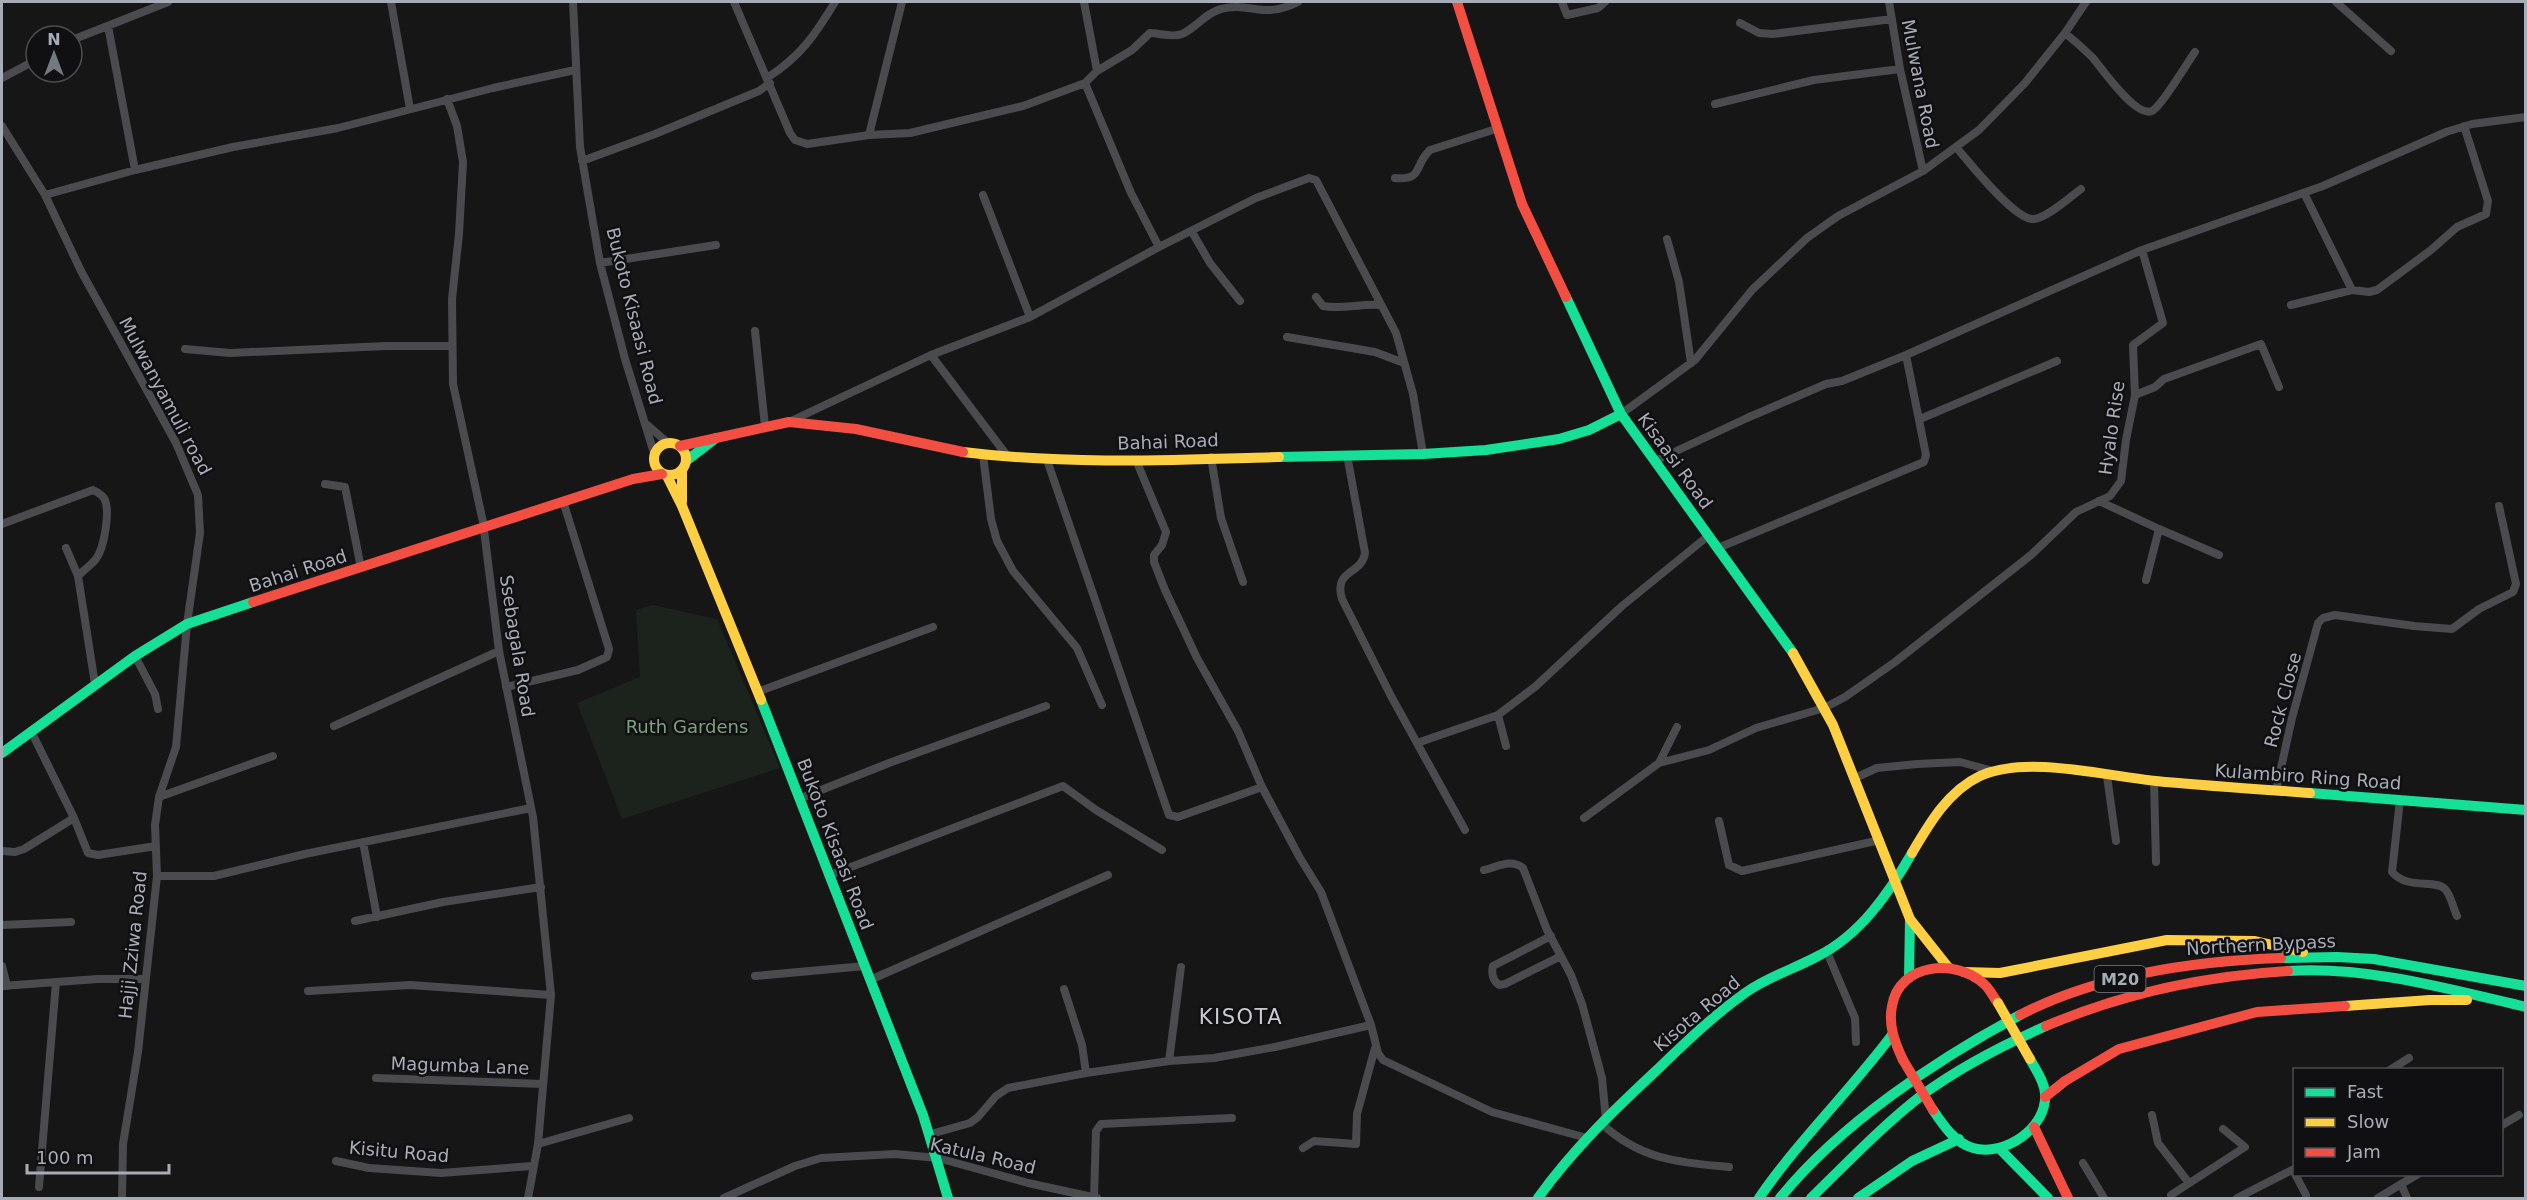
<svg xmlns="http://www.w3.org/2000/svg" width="2527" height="1200" font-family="'DejaVu Sans',sans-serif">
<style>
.green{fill:#1c231d}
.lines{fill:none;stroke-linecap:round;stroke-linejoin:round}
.street{stroke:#4a4b4f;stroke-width:8}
.fast{stroke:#16e098;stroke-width:10}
.slow{stroke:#ffcf43;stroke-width:10}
.jam{stroke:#f24e42;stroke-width:10}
.slow-bridge{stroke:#ffcf43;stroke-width:10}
.jam-bridge{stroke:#f24e42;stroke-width:10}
.labels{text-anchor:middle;stroke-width:5;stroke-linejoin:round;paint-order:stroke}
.shield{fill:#101012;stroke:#7a7d86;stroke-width:1.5}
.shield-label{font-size:16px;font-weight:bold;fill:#a7acb7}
.street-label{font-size:18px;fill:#a7acb7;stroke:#101012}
.park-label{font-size:18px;fill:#7ea27f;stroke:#101012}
.quarter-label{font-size:21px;letter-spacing:1.5px;fill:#c8cbd3;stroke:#101012}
</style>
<rect width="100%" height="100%" fill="#161616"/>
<path class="green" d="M653,605L717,619L780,768L622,819L577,703L640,677L636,610Z"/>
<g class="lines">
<path class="street" d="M391,2L410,109
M573,2L580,147L600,263L625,359L654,453
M734,2L790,133L795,140L807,144L869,135L910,133L1023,106L1085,83
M1084,2L1097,71
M1562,2L1567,15L1598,8L1605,2
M1889,2L1900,69L1923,171
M2336,2L2391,51
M1740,23L1759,33L1773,34L1892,19
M108,26L135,170
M2065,33C2075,41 2084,49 2093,58C2102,69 2136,118 2152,111C2161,107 2187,63 2195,52
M72,40L168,2
M2,78L36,60
M767,78C801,56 815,35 835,2
M447,99L457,126L463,162L459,234L452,299L453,384L483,522L499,651L533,817L551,995L538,1144L528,1198
M1715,104L1814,80L1900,69
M2,126L45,195L81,271L176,443L198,495L200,533L187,624L176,747L159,797L155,825L157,876L138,1052L123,1144L122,1198
M869,135L902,2
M1956,147C1969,162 2015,221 2034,219C2047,218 2070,197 2081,189
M582,161L655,134L759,91L770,83
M1395,178C1424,180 1413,166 1430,150L1496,129
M2304,193L2352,290
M45,195L135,170L233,147L338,128L493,88L575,70
M983,195L1030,317
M1192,232L1210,263L1240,301
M1667,239L1679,282L1691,363
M1159,247L1131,193L1085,83L1097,71L1132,50L1150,33C1160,33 1172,38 1182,34C1196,28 1205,13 1221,9C1250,1 1262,20 1298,2
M600,263L716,245
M1316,297L1323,306C1342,310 1361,303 1381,305
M2291,305L2352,290L2369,292L2377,290L2431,250L2457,227L2486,214L2488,201L2464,126
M755,331L765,426
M1287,337L1375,352L1404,363
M185,349L230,353L386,346H451
M931,355L1008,457
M2135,395L2155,387L2164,379L2261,344L2279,387
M1621,414L1695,360L1752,290L1807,238L1838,216L1923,171L1979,130L2025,83L2065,33L2086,2
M1920,419L2057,361
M791,421L931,355L1030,317L1159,247L1256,198L1309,178L1316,180L1396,333L1413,394L1423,454
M645,423L668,443
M983,455L991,519L997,541L1013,571L1077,648L1102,705
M1347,455L1365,553C1362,575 1333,569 1342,599L1391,696L1465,830
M1211,457L1221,518L1243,582
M1047,460L1169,815L1178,817L1262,787
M1136,460L1166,532L1162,545L1154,555V562L1165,590L1197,658L1238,731L1262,787L1300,858L1321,892L1371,1025L1378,1053L1383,1060L1492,1112L1587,1138
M1655,461L1747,418L1826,384L1842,381L1906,355L2142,250L2323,186L2446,132L2472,124L2526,117
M325,484L345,487L361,568
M2099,501L2159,529L2146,580
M2,524L93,490C97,492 101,494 104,498C111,510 104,548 96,559C91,565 84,570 78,576
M2159,529L2219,555
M66,548L78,576L95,684
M1718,548L1924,462L1926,455L1906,355
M135,656L155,694L158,709
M506,687L578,670L607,657L609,649L563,501
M757,692L933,627
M334,726L499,651
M1417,743L1498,715
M1506,746L1498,715L1536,686L1622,606L1708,536
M1659,763L1677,727
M2107,776L2116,841
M1855,778L1877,768L1917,764L1960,762L1993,771
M2154,781L2156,862
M2276,791L2292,718L2318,623L2323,618L2335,615L2414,626L2452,629L2479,609L2513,592L2516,584L2499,506
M159,797L273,756
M801,798L889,763L1046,706
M2400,800L2392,872C2407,890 2436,879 2445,889C2451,895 2453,908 2457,916
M74,818L88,853L98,855L156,846
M1584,818L1659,763L1709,750L1756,728L1824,708L1845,697L1895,662L2031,555L2076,512L2110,496L2121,481L2126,440L2135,395L2133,345L2163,323L2142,250
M1719,821L1729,865L1742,871L1880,840
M363,842L377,917
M2,851L15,852L24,849L74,818L31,731
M1484,870C1497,867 1511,858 1523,868L1547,930L1571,975L1582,1004L1602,1078L1606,1120
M830,875L1063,786L1096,810L1162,850
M157,876H214L305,854L531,808
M355,921L443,902L541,887
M2,925L71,922
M1551,936L1493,966C1491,973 1493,981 1499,985L1505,984L1561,956
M1827,952L1855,1018L1856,1042
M2,966L7,986
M755,976L865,966
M870,980L1108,875
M2,986L98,979H145
M1064,989L1082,1045L1086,1073
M308,991L410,985L551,995
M1169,1061L1181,967
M2390,1070L2409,1058
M376,1078L543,1084
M2152,1115L2158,1143L2189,1183
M1602,1124C1641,1160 1678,1162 1729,1167
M2502,1125L2519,1115
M931,1134L970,1123L978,1117L996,1096L1008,1088L1086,1073L1169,1061L1214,1058L1275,1047L1371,1025
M538,1144L629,1118
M1303,1148L1314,1141L1356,1144L1357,1114L1375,1048
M336,1161L369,1168L441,1173L532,1166
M2083,1163L2104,1198
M2295,1174L2306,1195
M2401,1184L2407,1198
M39,1187L56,982
M724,1198L795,1166L821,1158L895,1154L938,1158L1028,1183L1097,1198
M1094,1198L1096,1131L1101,1124L1232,1118
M2173,1198L2171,1195L2245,1147L2223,1129
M2237,1198L2294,1169
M2378,1198L2418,1174"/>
<path class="fast" d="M1566,297L1621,414L1793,653
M1279,457L1423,454L1486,450L1559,439L1589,430L1621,414
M686,461L716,438
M761,700L923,1115L948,1198
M2,753L135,656L187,624L253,602
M2310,793L2526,810
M2281,958L2337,957L2374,959L2526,986
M2288,971C2368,966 2449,989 2526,1007
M1909,978L1910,919
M1933,1110C1943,1125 1955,1143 1973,1148C2004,1157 2048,1128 2045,1093C2044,1081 2036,1070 2030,1059
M2000,1149L2048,1198
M1538,1198C1573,1149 1615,1109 1659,1068C1686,1042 1714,1015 1745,993C1767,977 1794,969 1818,956C1860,935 1889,893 1912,853
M1759,1198C1799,1140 1850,1091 1892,1035
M1780,1198C1839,1125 1937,1059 2020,1015
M1811,1198C1847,1163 1882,1126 1922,1095C1960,1067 2003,1045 2046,1026
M1858,1198L1912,1161L1959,1139"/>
<path class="slow" d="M654 459a16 16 0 1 1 32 0a16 16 0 1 1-32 0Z
M963,452C1068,465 1174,460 1279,457
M682,471V502
M667,476L682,506L761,700
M1793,653L1833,725L1910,919L1948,967
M1912,853C1929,824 1948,791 1980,776C2026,755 2105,776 2156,781C2207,786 2258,789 2310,793
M1964,972L2000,973L2167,940L2255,941L2303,952
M2345,1006L2430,1000H2467"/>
<path class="jam" d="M1457,2L1522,204L1566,297
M680,446L789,422L856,429L963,452
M253,602L633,479L662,474
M2020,1015C2099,974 2193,961 2281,958
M2046,1026C2124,993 2204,976 2288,971
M1903,1060C1895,1043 1888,1025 1892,1006C1899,963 1956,958 1984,984C1990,989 1993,997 1998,1003
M2045,1097L2065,1081L2119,1049L2257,1012L2345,1006
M2034,1127L2068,1198"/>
<path class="slow-bridge" d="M1998,1003L2030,1059"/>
<path class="jam-bridge" d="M1903,1060L1933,1110"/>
</g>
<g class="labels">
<rect class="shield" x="2094.5" y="966" width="51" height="26" rx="4.5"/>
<g class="shield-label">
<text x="2120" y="985">M20</text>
</g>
<g class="street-label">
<text transform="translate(1920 84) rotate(79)" y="6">Mulwana Road</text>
<text transform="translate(634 316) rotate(76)" y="6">Bukoto Kisaasi Road</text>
<text transform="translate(165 396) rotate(62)" y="6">Mulwanyamuli road</text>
<text transform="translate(2112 428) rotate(-82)" y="6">Hyalo Rise</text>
<text transform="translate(1168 442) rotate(-2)" y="6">Bahai Road</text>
<text transform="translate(1675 461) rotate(54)" y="6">Kisaasi Road</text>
<text transform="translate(298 571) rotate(-18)" y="6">Bahai Road</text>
<text transform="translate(517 646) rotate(81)" y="6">Ssebagala Road</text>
<text transform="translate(2283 700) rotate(-75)" y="6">Rock Close</text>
<text transform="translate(2308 777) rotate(4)" y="6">Kulambiro Ring Road</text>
<text transform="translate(835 844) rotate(69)" y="6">Bukoto Kisaasi Road</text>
<text transform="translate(133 945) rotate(-84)" y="6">Hajji Zziwa Road</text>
<text transform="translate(2261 945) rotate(-3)" y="6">Northern Bypass</text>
<text transform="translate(1697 1014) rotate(-40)" y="6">Kisota Road</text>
<text transform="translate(460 1066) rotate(2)" y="6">Magumba Lane</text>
<text transform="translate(399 1152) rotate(5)" y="6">Kisitu Road</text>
<text transform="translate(983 1156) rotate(13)" y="6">Katula Road</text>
</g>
<g class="park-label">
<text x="687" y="733">Ruth Gardens</text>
</g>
<g class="quarter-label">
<text x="1241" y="1024">KISOTA</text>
</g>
</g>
<rect width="2527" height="1200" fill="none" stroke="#a7acb7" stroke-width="6"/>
<rect x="2293" y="1068" width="210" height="108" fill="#101012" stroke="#4c4e54" stroke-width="1.5"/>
<rect x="2305" y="1088" width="30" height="9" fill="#16e098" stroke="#4c4e54" stroke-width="1.5"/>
<text x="2347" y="1098" font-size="18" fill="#a7acb7">Fast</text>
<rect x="2305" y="1118" width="30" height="9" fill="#ffcf43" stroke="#4c4e54" stroke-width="1.5"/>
<text x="2347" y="1128" font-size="18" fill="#a7acb7">Slow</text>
<rect x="2305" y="1148" width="30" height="9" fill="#f24e42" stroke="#4c4e54" stroke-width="1.5"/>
<text x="2347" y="1158" font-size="18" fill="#a7acb7">Jam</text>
<g transform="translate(54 54)"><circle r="28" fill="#101012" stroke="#4c4e54" stroke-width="1.5"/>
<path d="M0-4.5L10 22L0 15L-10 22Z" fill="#74787f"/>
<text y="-9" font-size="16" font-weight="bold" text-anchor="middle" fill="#a7acb7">N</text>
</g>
<path d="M27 1164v9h142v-9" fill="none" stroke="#a7acb7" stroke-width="3"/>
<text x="36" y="1164" font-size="18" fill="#a7acb7" stroke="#101012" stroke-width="4.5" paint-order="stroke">100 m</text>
</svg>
